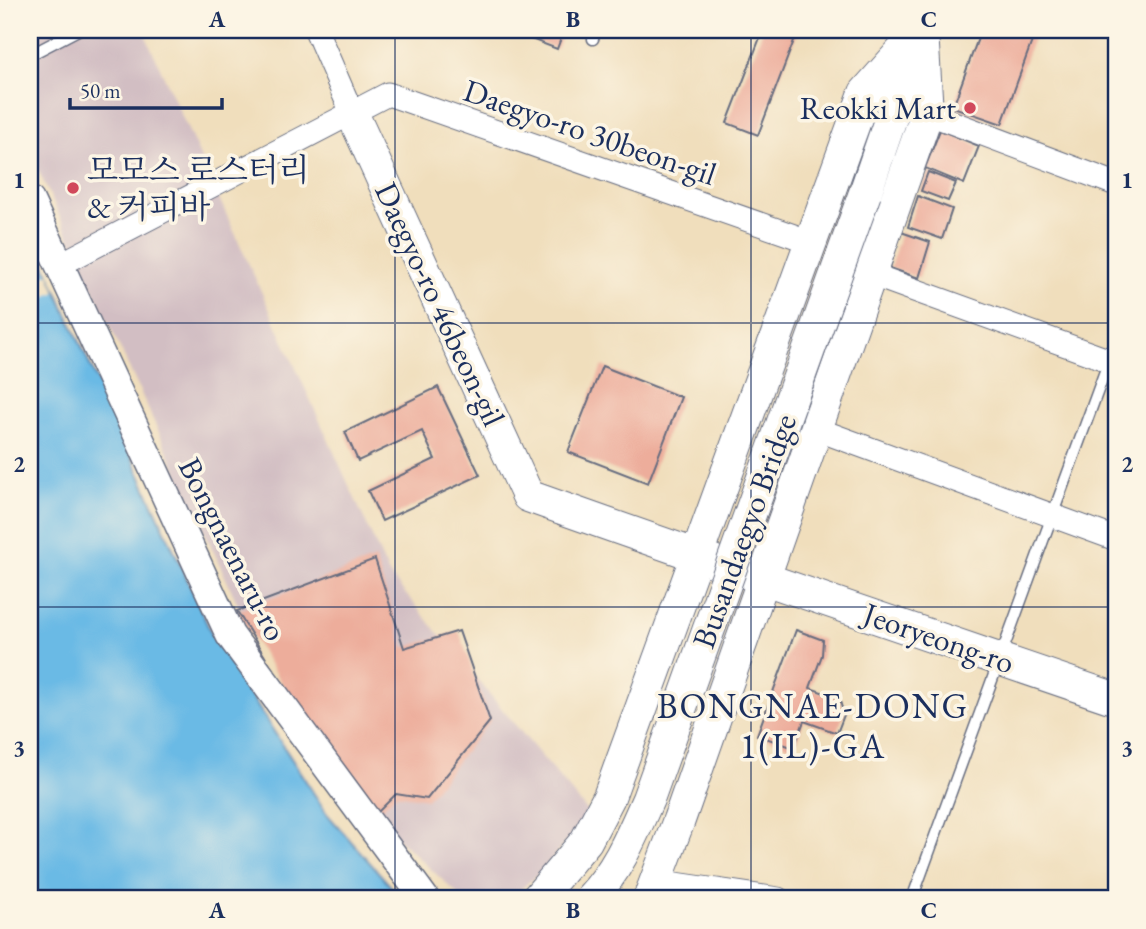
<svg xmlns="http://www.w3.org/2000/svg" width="1146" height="929" font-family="'EB Garamond','Noto Serif KR',serif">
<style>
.industrial{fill:#d2bec3}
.water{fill:#6abae5;stroke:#4274a2;stroke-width:2}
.pier{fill:#f0debc}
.building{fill:#edad9b}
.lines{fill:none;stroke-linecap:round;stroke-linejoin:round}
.service-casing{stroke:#666c7f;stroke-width:13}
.minor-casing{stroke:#666c7f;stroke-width:25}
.tertiary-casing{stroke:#666c7f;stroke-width:31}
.secondary-casing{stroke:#666c7f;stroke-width:34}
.service{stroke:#fff;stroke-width:10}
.minor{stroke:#fff;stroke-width:23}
.tertiary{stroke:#fff;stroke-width:28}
.secondary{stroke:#fff;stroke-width:32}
.secondary-bridge-casing{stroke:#666c7f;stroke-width:34;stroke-linecap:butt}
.secondary-bridge{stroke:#fff;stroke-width:32}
.grid{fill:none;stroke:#1b2f5e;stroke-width:2;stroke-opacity:0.55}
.poi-dot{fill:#d1495b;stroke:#fcf5e5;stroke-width:2.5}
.labels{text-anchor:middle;stroke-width:7;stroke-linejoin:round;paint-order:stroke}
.poi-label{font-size:32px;fill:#1b2f5e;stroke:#fcf5e5;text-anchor:end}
.street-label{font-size:32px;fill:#1b2f5e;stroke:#fcf5e5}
.quarter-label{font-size:35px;letter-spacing:2px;fill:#1b2f5e;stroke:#fcf5e5}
.neatline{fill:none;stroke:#1b2f5e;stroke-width:2.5}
.grid-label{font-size:23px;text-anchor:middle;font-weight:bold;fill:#1b2f5e}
</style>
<rect width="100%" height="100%" fill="#fcf5e5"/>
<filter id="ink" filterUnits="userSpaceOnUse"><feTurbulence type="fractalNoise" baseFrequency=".0143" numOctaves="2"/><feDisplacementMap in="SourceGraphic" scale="14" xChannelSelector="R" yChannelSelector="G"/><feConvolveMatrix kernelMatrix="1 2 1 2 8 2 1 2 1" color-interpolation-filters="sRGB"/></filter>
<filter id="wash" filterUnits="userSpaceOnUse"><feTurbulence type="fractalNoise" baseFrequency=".00686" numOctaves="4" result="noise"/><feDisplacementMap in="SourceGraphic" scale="28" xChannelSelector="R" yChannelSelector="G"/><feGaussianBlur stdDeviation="1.57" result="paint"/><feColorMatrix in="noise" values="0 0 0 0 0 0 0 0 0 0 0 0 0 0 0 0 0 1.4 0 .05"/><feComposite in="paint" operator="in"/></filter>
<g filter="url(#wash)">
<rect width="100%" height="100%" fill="#f0debc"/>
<path class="industrial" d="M30,30H143L389,574L589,813L542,871L509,899H463L350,794L246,622L30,152Z"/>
<path class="water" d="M30,232L213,637L327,814L402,899H30Z"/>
<path class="pier" d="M49,274L56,292L30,303V281Z"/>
<g id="blocks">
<path class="building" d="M525,30H564L557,49L523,36Z
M763,30H798L758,135L727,123Z
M981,30H1036L1002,124L953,107Z
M940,130L979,146L964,184L925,168Z
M928,172L956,183L948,201L921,191Z
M918,196L952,209L942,239L908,227Z
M901,232L930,242L919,278L890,268Z
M602,366L681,397L648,483L568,452Z
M438,387L480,475L382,521L368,491L435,459L422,431L358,461L345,432Z
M375,559L404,648L459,631L490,721L427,799L396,794L376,814L281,683L237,611Z
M796,630L823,640L822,655L810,688L839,698L844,715L837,733L804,721L794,748L757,735Z"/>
</g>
</g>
<g filter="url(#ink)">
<use href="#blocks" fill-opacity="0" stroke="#666c7f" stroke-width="2"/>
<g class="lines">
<defs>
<path id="service" d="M593,39L596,30
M30,55L78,30
M912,899L1116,341"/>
<path id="minor" d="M316,30L352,113
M927,113L1116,184
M59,265L388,94L811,242
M870,274L1116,363
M816,429L1116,539
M655,881L778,899"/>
<path id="tertiary" d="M30,201L230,635L425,899"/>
<path id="secondary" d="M352,113L528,496C723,566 920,632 1116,699
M865,193L917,42
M537,899L586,841L609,797L865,93L921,30
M649,899L679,820L927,113L922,30"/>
</defs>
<use href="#service" class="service-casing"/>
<use href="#minor" class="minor-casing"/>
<use href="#tertiary" class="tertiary-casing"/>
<use href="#secondary" class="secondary-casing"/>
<use href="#service" class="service"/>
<use href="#minor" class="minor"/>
<use href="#tertiary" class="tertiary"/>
<use href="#secondary" class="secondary"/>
<defs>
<path id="secondary-bridge" d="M590,899C618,870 632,835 648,799L865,193"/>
</defs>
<use href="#secondary-bridge" class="secondary-bridge-casing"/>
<use href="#secondary-bridge" class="secondary-bridge"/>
</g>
</g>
<path class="grid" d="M395,30V899M751,30V899M30,323H1116M30,607H1116"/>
<g class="poi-dot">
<circle cx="970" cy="108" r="7"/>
<circle cx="73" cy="188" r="7"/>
</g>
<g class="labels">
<g class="poi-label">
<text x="956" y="119">Reokki Mart</text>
<text x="87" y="181" text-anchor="start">모모스 로스터리<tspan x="87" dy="37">&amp; 커피바</tspan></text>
</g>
<g class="street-label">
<text transform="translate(590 132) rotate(19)" y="11">Daegyo-ro 30beon-gil</text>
<text transform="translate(440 304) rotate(65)" y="11">Daegyo-ro 46beon-gil</text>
<text transform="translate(744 531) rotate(-70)" y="11">Busandaegyo Bridge</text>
<text transform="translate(233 549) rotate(63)" y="11">Bongnaenaru-ro</text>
<text transform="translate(939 638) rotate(19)" y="11">Jeoryeong-ro</text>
</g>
<g class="quarter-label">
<text x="813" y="718">BONGNAE-DONG<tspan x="813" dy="40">1(IL)-GA</tspan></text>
</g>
</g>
<rect width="1146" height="929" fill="none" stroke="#fcf5e5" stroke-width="77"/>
<path d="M70 98v10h152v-10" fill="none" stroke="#1b2f5e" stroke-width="3.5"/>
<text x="80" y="98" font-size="21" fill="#1b2f5e" stroke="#fcf5e5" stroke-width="5" paint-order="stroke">50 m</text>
<rect x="38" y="38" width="1070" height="852" class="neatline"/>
<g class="grid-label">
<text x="217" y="27">A</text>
<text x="573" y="27">B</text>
<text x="929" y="27">C</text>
<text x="19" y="188">1</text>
<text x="1127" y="188">1</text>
<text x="19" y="472">2</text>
<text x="1127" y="472">2</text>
<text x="19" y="756">3</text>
<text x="1127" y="756">3</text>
<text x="217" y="918">A</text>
<text x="573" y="918">B</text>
<text x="929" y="918">C</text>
</g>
</svg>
